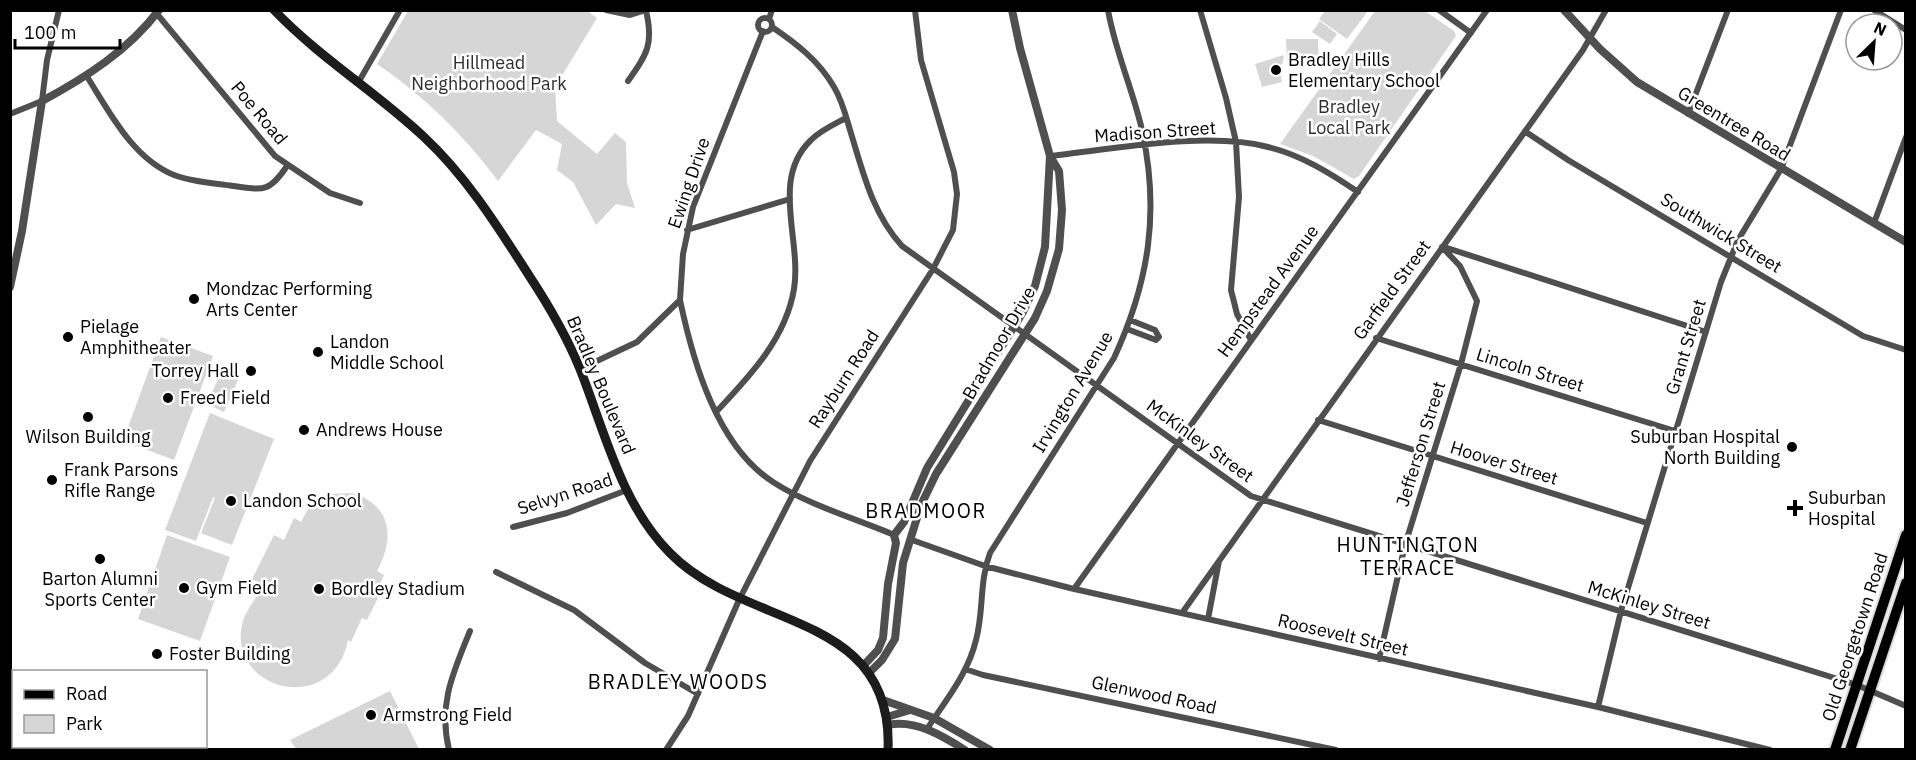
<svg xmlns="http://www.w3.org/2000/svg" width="1916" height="760" font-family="'IBM Plex Sans',sans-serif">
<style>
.green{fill:#d6d6d6}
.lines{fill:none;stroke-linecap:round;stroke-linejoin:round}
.primary-casing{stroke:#dbdbdb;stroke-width:14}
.minor{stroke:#4f4f4f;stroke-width:6}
.tertiary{stroke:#4f4f4f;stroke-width:8}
.secondary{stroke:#1c1c1c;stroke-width:9}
.primary{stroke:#000;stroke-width:10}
.poi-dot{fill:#000;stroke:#fff;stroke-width:2}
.labels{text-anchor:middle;stroke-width:5;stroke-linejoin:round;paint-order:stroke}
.poi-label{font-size:18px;fill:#000;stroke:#fff;text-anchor:start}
.park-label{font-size:18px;fill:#2d2d2d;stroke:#fff}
.street-label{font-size:18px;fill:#000;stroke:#fff}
.neighbourhood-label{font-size:20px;letter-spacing:1.5px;fill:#000;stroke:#fff}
</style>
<rect width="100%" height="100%" fill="#fff"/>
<path class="green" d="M408,11L586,10L597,18L555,87L557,121L597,154L615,133L626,142L627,183L635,208L616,204L596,225L573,182L557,170L562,144L536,130L498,181C464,135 424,96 377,64Z
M1325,11V10L1368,11L1347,39L1319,19Z
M1375,11H1425L1454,31L1456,36L1359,176L1354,179L1313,156L1280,144Z
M1320,21L1337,34L1330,44L1312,32Z
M1286,39H1318L1319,63H1287Z
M1284,55L1283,62L1279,68L1282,82L1262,87L1255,64Z
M161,337L213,356L174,460L123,441Z
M221,372L238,380L224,412L207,404Z
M210,413L274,439L232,545L201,533L215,498L213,497L196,541L165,530Z
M352,493C392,505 395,538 377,571L384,575L375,596L378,598L367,620L362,618L351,642L348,640C333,717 228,691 242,625C245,610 257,599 263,585L252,579L274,535L284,540L294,518L301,522L315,496L320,498L330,494Z
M167,535L230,557L200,641L138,619Z
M390,691L419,749H296L290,740Z"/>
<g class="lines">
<defs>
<path id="primary" d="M1835,750L1906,535
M1850,750L1906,583"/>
</defs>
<use href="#primary" class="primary-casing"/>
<path class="minor" d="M606,10L630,15L646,10
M1200,10L1226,98L1236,142L1239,197L1231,290L1237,314L1251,340
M1439,10L1471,33
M1874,10L1906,30
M157,14L275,156L330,193L360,203
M758 25a7 7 0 1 1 14 0a7 7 0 1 1-14 0Z
M769,19L772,10
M772,27C797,44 819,61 834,87C842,100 846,116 850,130C863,172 872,213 902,246L1251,496L1857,685L1906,706
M86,75C109,111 132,158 174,175C192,182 213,183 233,186C263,190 269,193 287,166
M628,81C647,54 654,44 646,11
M358,83L400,10
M10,114L42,101L47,60L59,10
M1688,114L1728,10
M1526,132L1568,160L1863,336L1906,350
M1050,156C1113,149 1208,131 1268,147C1301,155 1330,173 1358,192
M1874,223L1906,137
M687,230L790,199
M1444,247L1706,332
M680,300C693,362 717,446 773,482C810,506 855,518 894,535
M1127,329L1156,340L1159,337L1155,330L1130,320
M1376,338L1675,431
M580,369L637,342L680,300L683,254L693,207L763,31
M717,411C750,376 786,338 794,289C802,240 770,179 811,140C821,130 835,124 846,118
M1318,420L1647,523
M513,527L567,513L627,490
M912,540L985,566L1070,588L1598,707L1770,750
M496,572L574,610L645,663L698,694
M1074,589L1487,10
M1182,613L1583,50L1606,10
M1208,619L1219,561
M1379,659L1405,545L1461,364L1477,301L1460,266L1442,247
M965,669L983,675L1336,750
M1598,707L1621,611L1721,282L1738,240L1781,169L1841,10
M927,729C945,701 968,674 976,640C984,611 979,582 990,553L1114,358C1149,282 1160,212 1142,130C1133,90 1115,51 1108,10
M449,750C438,704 453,673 470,631
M666,750L688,716L739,600L810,461L933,269L953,230L957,194L954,172L921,60L915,10"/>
<path class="tertiary" d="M1564,10L1600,49L1637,82L1906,242
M10,287L22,231L42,101C85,78 129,50 159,10
M864,665L878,650L883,638L888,584L896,543L894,535L904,522L927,468L1023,312L1035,286L1045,247L1050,156
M870,672L882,660L895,639L903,563L921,505L936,474L1035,318L1047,291L1059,249L1062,210L1059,171L1050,156L1020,48L1012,10
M883,700L934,718L990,750
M887,717L910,710
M888,725C915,719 943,736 965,750"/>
<path class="secondary" d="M274,10C320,58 376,92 424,137C467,177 498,227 530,277C549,306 567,337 580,369C605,432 621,504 670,553C745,630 894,610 888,750"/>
<use href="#primary" class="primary"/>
</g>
<g class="poi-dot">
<circle cx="1276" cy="70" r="6"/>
<circle cx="194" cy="299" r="6"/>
<circle cx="68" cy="337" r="6"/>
<circle cx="318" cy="352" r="6"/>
<circle cx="251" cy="371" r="6"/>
<circle cx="168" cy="398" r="6"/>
<circle cx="88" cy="417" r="6"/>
<circle cx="304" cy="430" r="6"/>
<circle cx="1792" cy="447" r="6"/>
<circle cx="52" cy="480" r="6"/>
<circle cx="231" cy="501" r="6"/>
<path d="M1792 499h6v6h6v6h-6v6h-6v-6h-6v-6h6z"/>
<circle cx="100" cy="559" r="6"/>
<circle cx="184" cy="588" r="6"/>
<circle cx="319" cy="589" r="6"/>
<circle cx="157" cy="654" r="6"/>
<circle cx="371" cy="715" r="6"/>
</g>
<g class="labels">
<g class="poi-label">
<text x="1288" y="66">Bradley Hills<tspan x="1288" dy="21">Elementary School</tspan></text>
<text x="206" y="295">Mondzac Performing<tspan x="206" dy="21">Arts Center</tspan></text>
<text x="80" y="333">Pielage<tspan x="80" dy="21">Amphitheater</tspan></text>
<text x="330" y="348">Landon<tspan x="330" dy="21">Middle School</tspan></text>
<text x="239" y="377" text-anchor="end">Torrey Hall</text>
<text x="180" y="404">Freed Field</text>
<text x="316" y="436">Andrews House</text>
<text x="88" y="443" text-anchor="middle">Wilson Building</text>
<text x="1780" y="443" text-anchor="end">Suburban Hospital<tspan x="1780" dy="21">North Building</tspan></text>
<text x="64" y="476">Frank Parsons<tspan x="64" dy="21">Rifle Range</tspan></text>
<text x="1808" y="504">Suburban<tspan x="1808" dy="21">Hospital</tspan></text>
<text x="243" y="507">Landon School</text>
<text x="100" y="585" text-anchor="middle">Barton Alumni<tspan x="100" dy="21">Sports Center</tspan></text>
<text x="196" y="594">Gym Field</text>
<text x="331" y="595">Bordley Stadium</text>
<text x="169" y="660">Foster Building</text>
<text x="383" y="721">Armstrong Field</text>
</g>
<g class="park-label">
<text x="489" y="69">Hillmead<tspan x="489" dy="21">Neighborhood Park</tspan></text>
<text x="1349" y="113">Bradley<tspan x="1349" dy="21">Local Park</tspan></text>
</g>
<g class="street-label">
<text transform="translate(259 113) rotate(50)" y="6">Poe Road</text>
<text transform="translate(1734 124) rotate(31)" y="6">Greentree Road</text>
<text transform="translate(1155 132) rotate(-4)" y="6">Madison Street</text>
<text transform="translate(689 183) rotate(-71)" y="6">Ewing Drive</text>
<text transform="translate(1721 233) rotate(31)" y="6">Southwick Street</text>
<text transform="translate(1392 290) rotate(-54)" y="6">Garfield Street</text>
<text transform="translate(1268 291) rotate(-54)" y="6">Hempstead Avenue</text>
<text transform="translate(999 343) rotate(-60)" y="6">Bradmoor Drive</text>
<text transform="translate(1686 347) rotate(-73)" y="6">Grant Street</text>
<text transform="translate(1530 370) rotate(17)" y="6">Lincoln Street</text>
<text transform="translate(844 379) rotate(-57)" y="6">Rayburn Road</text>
<text transform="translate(601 385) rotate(67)" y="6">Bradley Boulevard</text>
<text transform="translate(1073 392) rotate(-59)" y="6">Irvington Avenue</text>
<text transform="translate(1200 441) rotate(36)" y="6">McKinley Street</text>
<text transform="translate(1421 444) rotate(-73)" y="6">Jefferson Street</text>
<text transform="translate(1504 463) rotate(17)" y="6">Hoover Street</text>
<text transform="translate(565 494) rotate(-18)" y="6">Selvyn Road</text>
<text transform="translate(1649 605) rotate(17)" y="6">McKinley Street</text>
<text transform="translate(1343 635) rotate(13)" y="6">Roosevelt Street</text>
<text transform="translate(1855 637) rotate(-72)" y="6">Old Georgetown Road</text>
<text transform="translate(1154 695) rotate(12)" y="6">Glenwood Road</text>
</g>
<g class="neighbourhood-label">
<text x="926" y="518">BRADMOOR</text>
<text x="1408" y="552">HUNTINGTON<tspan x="1408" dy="23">TERRACE</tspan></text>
<text x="678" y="689">BRADLEY WOODS</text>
</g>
</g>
<rect width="1916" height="760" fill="none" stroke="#000000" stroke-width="24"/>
<rect x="12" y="670" width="195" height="78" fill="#ffffff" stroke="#999999" stroke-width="1.5"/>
<rect x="24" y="690" width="30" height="9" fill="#000000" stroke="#999999" stroke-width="1.5"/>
<text x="66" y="700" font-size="18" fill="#000000">Road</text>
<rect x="24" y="715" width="30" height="18" fill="#d6d6d6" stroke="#999999" stroke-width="1.5"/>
<text x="66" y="730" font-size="18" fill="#000000">Park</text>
<g transform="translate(1874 42) rotate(25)"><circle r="28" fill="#ffffff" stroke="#999999" stroke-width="1.5"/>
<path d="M0-4.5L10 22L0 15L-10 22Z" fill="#000000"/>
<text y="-9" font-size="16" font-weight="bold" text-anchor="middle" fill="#000000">N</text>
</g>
<path d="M15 39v9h105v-9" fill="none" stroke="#000000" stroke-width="3"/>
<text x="24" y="39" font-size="18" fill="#000000" stroke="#ffffff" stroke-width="4.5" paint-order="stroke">100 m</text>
</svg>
